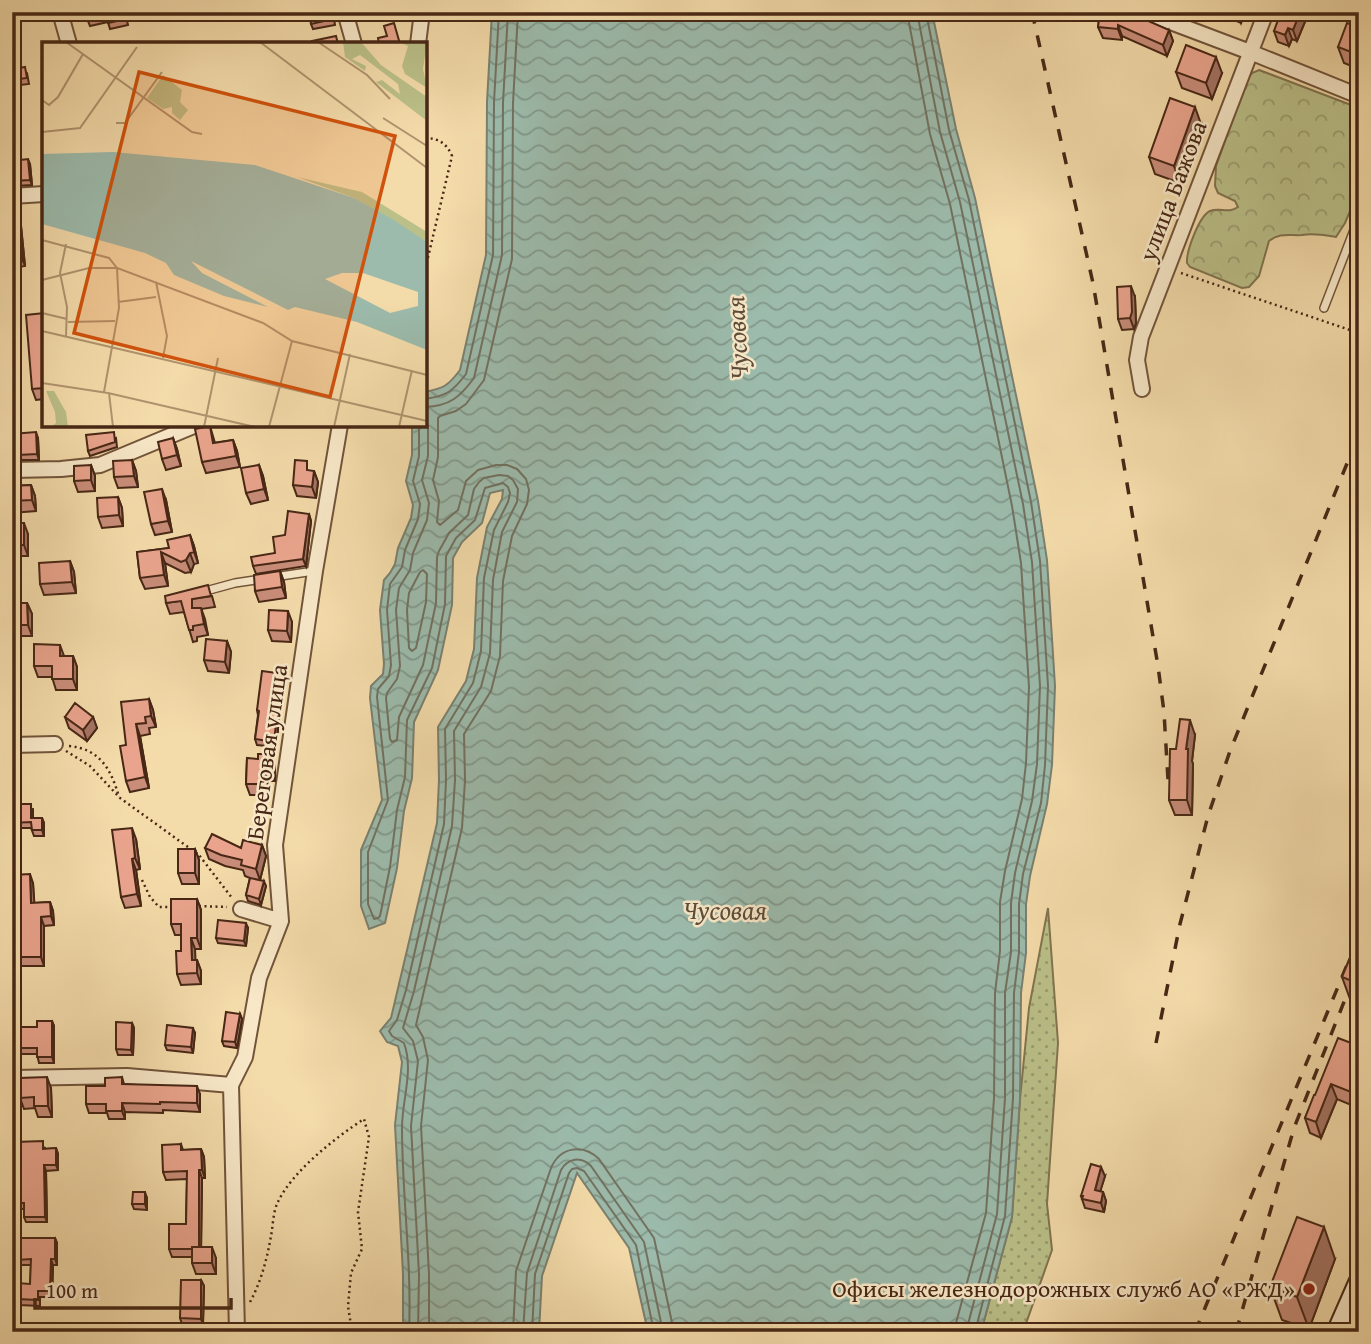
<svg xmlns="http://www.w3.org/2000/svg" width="1371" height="1344" font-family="'Gentium Book Plus',serif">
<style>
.grass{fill:url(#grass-dots);stroke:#81744f;stroke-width:2}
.forest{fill:url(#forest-crowns);stroke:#81744f;stroke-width:2}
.water{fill:url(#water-waves);stroke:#7a8070;stroke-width:2}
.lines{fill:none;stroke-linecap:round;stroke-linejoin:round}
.shore{stroke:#727160;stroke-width:2}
.lane-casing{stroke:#72543a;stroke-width:10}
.street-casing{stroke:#72543a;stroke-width:18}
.secondary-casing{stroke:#472715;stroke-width:23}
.path{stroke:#472715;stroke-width:2.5;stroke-dasharray:2 3.5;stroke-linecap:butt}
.lane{stroke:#f8e8c8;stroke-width:7}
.street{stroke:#f8e8c8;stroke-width:14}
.secondary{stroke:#f8e8c8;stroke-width:19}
.rail{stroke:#472715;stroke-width:3.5;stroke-dasharray:12 12;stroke-linecap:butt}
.wall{fill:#c98d79;stroke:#472715;stroke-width:2}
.shaded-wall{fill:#a47363;stroke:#472715;stroke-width:2}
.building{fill:#eaa48d;stroke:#472715;stroke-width:2}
.poi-dot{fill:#8f2418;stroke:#f8e8c8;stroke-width:2.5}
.labels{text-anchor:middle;stroke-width:5;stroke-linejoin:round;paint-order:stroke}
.street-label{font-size:24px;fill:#472715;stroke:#f8e8c8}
.poi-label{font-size:24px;fill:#472715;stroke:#f8e8c8;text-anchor:end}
.water-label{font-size:26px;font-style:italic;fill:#5c4c3b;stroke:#f8e8c8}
.inset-road{fill:none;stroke:#af936e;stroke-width:2}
.view{fill:#d0520d;fill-opacity:0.15;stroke:#d0520d;stroke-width:3.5}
.inset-edge{fill:none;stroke:#472715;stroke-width:3.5}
</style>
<defs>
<pattern id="grass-dots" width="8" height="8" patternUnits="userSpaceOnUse" patternTransform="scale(1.75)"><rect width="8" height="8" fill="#bbc089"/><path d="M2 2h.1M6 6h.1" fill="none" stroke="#9a9c6f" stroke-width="1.8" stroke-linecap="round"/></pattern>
<pattern id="forest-crowns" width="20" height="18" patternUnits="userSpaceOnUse" patternTransform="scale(1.75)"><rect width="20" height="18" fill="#bbc089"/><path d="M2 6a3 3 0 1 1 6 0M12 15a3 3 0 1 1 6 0" fill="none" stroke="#9a9c6f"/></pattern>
<pattern id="water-waves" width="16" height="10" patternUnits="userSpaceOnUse" patternTransform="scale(1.75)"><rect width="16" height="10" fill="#9cbbac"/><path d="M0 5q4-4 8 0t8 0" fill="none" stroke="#81988b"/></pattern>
</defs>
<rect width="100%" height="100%" fill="#f4dbaa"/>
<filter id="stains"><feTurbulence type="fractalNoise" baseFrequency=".00286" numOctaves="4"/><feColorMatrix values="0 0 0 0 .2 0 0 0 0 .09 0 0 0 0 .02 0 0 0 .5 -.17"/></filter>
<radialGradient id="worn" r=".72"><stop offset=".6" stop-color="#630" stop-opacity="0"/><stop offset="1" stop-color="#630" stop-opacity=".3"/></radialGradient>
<path class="grass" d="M1048,908L1058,1043L1047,1204L1052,1250L1023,1332H981L1012,1217L1020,1099L1029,1008Z"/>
<path class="forest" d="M1259,70L1359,108V190L1345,223L1336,237C1324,235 1314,233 1302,235C1290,236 1280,232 1269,241L1259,276L1249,287L1242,288L1190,267L1187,263C1186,252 1199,216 1210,211C1220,207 1228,214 1238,207L1235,201L1218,193L1215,186L1216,166L1248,77L1252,73Z"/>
<path class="water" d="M492,12H932L956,129L975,198L1038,501L1047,560L1055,686L1052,765L1047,804L1030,876L1026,904V953L1021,993L1020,1099L1012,1217L981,1332H648L629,1248L577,1173L542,1276L539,1332H403V1274L395,1125L402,1062L398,1046L387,1042L380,1031L391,1018L437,823L439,780L438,727L466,681L474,649L477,578L487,527L502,499L503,490L490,493L482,523L462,542L453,558L452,605L438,670L414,722L412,778L404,811L397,868L385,923L369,929L361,906V850L382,800L370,698L371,686L383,674L384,664L380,610L384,580L390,573L395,564L398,548L411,518L413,505L406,481L412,455V425H425V392C444,388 448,386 460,370L486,255L487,102Z"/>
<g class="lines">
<path class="shore" d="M907,12L930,134L950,204L1012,506L1021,563L1029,687L1026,763L1022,799L1005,871L1000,902V951L995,993L994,1098L986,1213L956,1323L955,1332
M917,12L940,132L960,202L1023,504L1032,562L1040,686L1037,764L1032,801L1015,873L1011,903V952L1005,993V1098L997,1214L966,1332
M926,12L949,130L969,200L1031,502L1040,561L1048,686L1045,765L1041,803L1023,874L1019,904V952L1014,993L1013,1098L1005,1216L975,1332
M425,399C447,396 453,391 466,374L493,255L494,102L499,12
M425,407C450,406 460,397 474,378L502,255L503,103L508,12
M423,570L427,574L426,602L416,648L412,651L409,648L407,610L409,593L420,572Z
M409,1332C412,1263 402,1196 402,1128C402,1099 414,1071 404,1043L392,1036L389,1031L397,1020L406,990L444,824L446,780L445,729L473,683L481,651L484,578L494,530L508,502L510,493L508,487L503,483L485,488L475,520L456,538L446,556L445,604L432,668L407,720L405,777L397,810L390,867L380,916L378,918L374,919L368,904V852L388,800L377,697L378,689L389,676L391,665L387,610L390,584L402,567L405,550L418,519L420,504L413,481L419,456V425
M418,1332L419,1274L411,1126L418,1061L413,1041L403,1028L414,991L452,826L455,780L454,731L481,687L490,653L493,580L502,532L517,502L518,489L513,480L508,476L499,475L484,478L479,482L474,489L468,515L449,533L439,551L437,557L436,603L423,665L399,717L397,740L392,742L390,739L386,698L387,693L397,679L400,666L396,610L399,588L410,570L413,553L427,520L429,503L422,480L428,456V426L425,417
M429,1332V1274L421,1126L428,1060L423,1037L416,1025L462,828L465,780L464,734L491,691L500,656L503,581L512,536L527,504L529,490L526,479L517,469L507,465H496L478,470L466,481L458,510L440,525L437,522L439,501L433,480L438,457V418L440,416L456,411L466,404L484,380L512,259L513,103L518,12
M513,1332L516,1271L551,1168C560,1147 583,1143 599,1159L654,1238L674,1332
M523,1332L527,1273L561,1170C568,1158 581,1156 591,1166L644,1242L663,1332
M532,1332L535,1274L569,1173L572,1169L577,1168L584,1171L636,1245L654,1332"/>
<defs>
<path id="lane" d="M1324,308L1359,217
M274,577L314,571
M202,592L235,583L262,579"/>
<path id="street" d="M60,12L69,44
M345,12L354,44
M1144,12L1250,52L1359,96
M418,44L422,12
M12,196L44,194
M1142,389L1137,360L1141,337L1266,12
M12,470L61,469L100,465L196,425
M12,745L55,744
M241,909L281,921
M12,1078L127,1076L231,1085
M237,1332L231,1085L245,1057L259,978L281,921L275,845L315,571L340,425"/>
<path id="secondary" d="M1337,1332L1359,1282"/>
</defs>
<use href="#lane" class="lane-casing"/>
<use href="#street" class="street-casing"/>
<use href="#secondary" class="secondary-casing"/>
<path class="path" d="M425,138C439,138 447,144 452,156L425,270
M1181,273L1359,333
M1359,388L1355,398L1359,400
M69,746C100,749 111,769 119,797
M66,751L90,766L120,798L199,855L232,898
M142,880L150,897L159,907H174
M199,906L227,907
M250,1302C261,1282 267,1259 271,1236C273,1226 273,1213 277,1204C291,1172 335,1138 364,1119L369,1137L358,1212L362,1249L351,1273L348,1306L352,1332"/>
<use href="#lane" class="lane"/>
<use href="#street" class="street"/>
<use href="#secondary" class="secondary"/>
<path class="rail" d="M1032,12L1093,283L1158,666L1164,712L1168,780
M1156,1043L1180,924L1208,816L1230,751L1359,434
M1093,1332L1095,1328
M1195,1332L1359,936
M1236,1332L1294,1128L1359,964"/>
</g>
<path class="wall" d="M125,12L128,25L110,29L108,22L90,26L88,21Z
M333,12L335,25L313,29L311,24Z
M396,12H405V14L397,15Z
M1100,12L1169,30L1173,41L1167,56L1122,36V40L1103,38L1098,27Z
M1215,12H1245L1241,23Z
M1309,12L1297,41L1292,39L1289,46L1278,42L1274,31Z
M12,18L16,24L17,52L19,57L20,68L27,73L29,84L12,86Z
M1359,27V69L1344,63L1338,47Z
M1176,72L1222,73L1212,99L1182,88Z
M1201,124L1180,183L1155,174L1149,157Z
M12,161L30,164L32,185L15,186L14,181L12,182Z
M12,211H18L20,216L25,266L12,268Z
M1135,297L1136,323L1134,329L1122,330L1118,319Z
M44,313V399L36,400L32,389Z
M210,426L215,443L233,440L237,451L240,467L206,473L202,462Z
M12,434L38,438L39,460H20L19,458H12Z
M116,438L117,447L90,456L88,451Z
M173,438L177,449L181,466L166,470L162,459Z
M132,460L136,471L138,487L118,488L114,477Z
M91,465L95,476V491L78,492L74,481Z
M259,465L263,476L268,500L251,504L246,493Z
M311,471H314L318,482L316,498L297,496L293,485Z
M31,485L35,496L36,511L12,513V486Z
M118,497L122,508L123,526L102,528L98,517Z
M166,500L172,532L155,535L151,524Z
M309,514L311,521L306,566L256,574L253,566L275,553L285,535Z
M12,523L28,534V556H12Z
M190,535L194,546L198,563L194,564L191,572L185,573L165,563L168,586L145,589L140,578L137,552L169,548Z
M70,561L74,572L76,593L44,595L40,584Z
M280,571L284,582L286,598L259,602L255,591Z
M212,596L215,607L201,609L208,635L197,637V641L193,642L184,612L170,614L166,603Z
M12,603H27L32,614V636H12Z
M292,622L291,642L272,641L268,630Z
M227,641L231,652L229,673L208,671L204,660Z
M64,656H73L77,667V690H56L52,677H38L34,666Z
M277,673L279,678L278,686L282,692L276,747L257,745L255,739L258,715L257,710Z
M12,694H17L19,700L20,730H12Z
M149,699L153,710L156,727L149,728L150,734L140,736L149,788L130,792L126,781V745Z
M65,717H93L97,728L87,741L69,728Z
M1195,735L1192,761L1193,764L1192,815H1175L1169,800L1176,749Z
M247,758L275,765V781H268V795H250L246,784Z
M12,804L33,809V818H42L44,823V836H34L31,828H12Z
M136,839L140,869L136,870L141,906L125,908L121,897Z
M262,845L266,856L260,880L266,886L261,905L248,901L246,895L250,878L245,876L243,870L225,866L209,859L205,848H241Z
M195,849L199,860V884H182L178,873Z
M12,875L33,883L34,903L50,902L53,911L54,925L44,926V966H18L15,957L14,912L12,906Z
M197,899L201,910V949H195V960H197L201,971V984L181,985L177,974L181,951V935H175L171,924Z
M248,928L246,946L218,943L216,938Z
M1359,936V1012L1354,1010L1342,977Z
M240,1014L242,1019L237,1048L224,1046L222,1041Z
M52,1021L54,1026V1063H39L37,1054H18L16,1048L37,1027Z
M132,1023L134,1028L133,1055H118L116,1049Z
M195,1033L193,1053L167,1050L165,1045Z
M1359,1046V1102L1356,1107L1337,1099L1321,1138L1310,1133L1305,1118L1315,1095Z
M122,1077L124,1084L200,1094V1112L163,1110V1113L125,1112V1119H109L107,1113H89L86,1104L105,1086Z
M51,1088L52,1117H38L35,1108L24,1109L20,1098Z
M181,1144L183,1150L201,1149L204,1157L205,1178H202L201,1247L216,1258V1274H196L192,1263V1257H172L169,1249L186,1224L187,1179L166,1180L163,1172Z
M45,1147V1149L56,1148L58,1154V1170L46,1171L47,1222H26L24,1217V1209H19L17,1203Z
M1105,1176L1100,1191L1103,1192L1106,1201L1104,1212L1085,1208L1081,1196Z
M147,1198V1210L134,1209L132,1204Z
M55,1238L57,1243V1265H53L52,1297H40V1306L19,1305L17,1299L30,1284L31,1265H19L17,1260Z
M1335,1259L1309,1329L1282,1320L1270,1287Z
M201,1280L204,1286L203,1324H182L180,1318Z"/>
<path class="shaded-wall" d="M1237,12H1245L1241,23Z
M1300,12H1309L1297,41L1293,30Z
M14,18L16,24L17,52L19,57L21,73L16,52Z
M1118,25L1122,36V40L1118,29Z
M1288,28L1292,39L1289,46L1285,35Z
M1169,30L1173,41L1167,56L1163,45Z
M1216,57L1222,73L1212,99L1206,83Z
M1195,107L1201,124L1180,183L1174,166Z
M28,159L30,164L32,185L30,180Z
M18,211L20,216L25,266L23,261Z
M1131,286L1135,297L1136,323L1134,329L1130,318Z
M36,432L38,438L39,460L37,454Z
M173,438L177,449L181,466L177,455Z
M233,440L237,451L240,467L236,456Z
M132,460L136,471L138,487L134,476Z
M91,465L95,476V491L91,480Z
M259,465L263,476L268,500L264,489Z
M314,471L318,482L316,498L312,487Z
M31,485L35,496L36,511L32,500Z
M162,489L166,500L172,532L168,521Z
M118,497L122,508L123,526L119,515Z
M309,514L311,521L306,566L303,559Z
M24,523L28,534V556L24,545Z
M190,535L194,546L198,563L194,552Z
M161,552L165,563L168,586L164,575Z
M190,553L194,564L191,572L186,560Z
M70,561L74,572L76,593L72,582Z
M280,571L284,582L286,598L282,587Z
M27,603L32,614V636L28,625Z
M201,608L205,619L208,635L204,624Z
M288,611L292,622L291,642L287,631Z
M227,641L231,652L229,673L225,662Z
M60,645L64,656V667L60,656Z
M73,656L77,667V690L73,679Z
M277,673L279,678L277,692L275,686Z
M280,687L282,692L276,747L274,742Z
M17,694L19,700L20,730L18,725Z
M149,699L153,710L156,727L151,716Z
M93,717L97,728L87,741L83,730Z
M1190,720L1195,735L1192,761L1193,764L1192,815L1187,800L1186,749Z
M136,724L140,736L149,788L145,777Z
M271,754L275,765V781L271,770Z
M264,770L268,781V795L264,784Z
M42,818L44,823V836L42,830Z
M132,828L136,839L140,869L135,858Z
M262,845L266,856L260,880L256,869Z
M195,849L199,860V884L195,873Z
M132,859L136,870L141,906L137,894Z
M30,874L33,883L35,912L31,903Z
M264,881L266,886L261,905L259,899Z
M197,899L201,910V949L197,938Z
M50,902L53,911L54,925L51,916Z
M41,917L44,926V966L41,957Z
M246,923L248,928L246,946L244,941Z
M191,938L195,949L196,971L192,960Z
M197,960L201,971V984L197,973Z
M240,1014L242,1019L237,1048L235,1042Z
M52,1021L54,1026V1063L52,1057Z
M132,1023L134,1028L133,1055L131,1050Z
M193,1028L195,1033L193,1053L191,1047Z
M1359,1073V1102L1356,1107L1351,1092Z
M47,1077L51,1088L52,1117L48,1106Z
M1331,1084L1337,1099L1321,1138L1316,1122Z
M197,1086L200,1094V1112L197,1103Z
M122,1103L125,1112V1119L122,1111Z
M56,1148L58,1154V1170L56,1165Z
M201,1149L204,1157L205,1178L202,1170Z
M44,1165L46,1171L47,1222L45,1217Z
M1101,1167L1105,1176L1098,1199L1095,1190Z
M199,1170L202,1178L201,1257L198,1249Z
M145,1192L147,1198V1210L145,1204Z
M1103,1192L1106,1201L1104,1212L1101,1203Z
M1324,1227L1335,1259L1309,1329L1297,1297Z
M55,1238L57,1243V1265L55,1259Z
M212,1247L216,1258V1274L212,1263Z
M51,1259L53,1265L52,1297L50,1291Z
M201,1280L204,1286L203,1324L201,1319Z"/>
<path class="building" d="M86,12H124L126,19L108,23L107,16L88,21Z
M309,12H332L333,19L311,24Z
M1100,12H1128L1169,30L1163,45L1118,25V29L1098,27Z
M1281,12H1300L1293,30L1288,28L1285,35L1274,31Z
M12,18H14L16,52H17L19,68L25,67L27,78L12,80Z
M394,23L400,44H379L378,38L387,36L384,26Z
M1347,23L1359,27V55L1338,47Z
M336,36L338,44H313L312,41Z
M1186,45L1216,57L1206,83L1176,72Z
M1170,98L1195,107L1174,166L1149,157Z
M28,159L30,180L13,181L12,161Z
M12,211H18L23,261L12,262Z
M1131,286L1132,312L1130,318L1118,319L1117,287Z
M44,313V388L32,389L26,315Z
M210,426L213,443L233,440L236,456L202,462L195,429Z
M36,432L37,454L18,455V452H12V434Z
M114,432L115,442L88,451L86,435Z
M173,438L177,455L162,459L158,442Z
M132,460L134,476L114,477L113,461Z
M295,460L307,461V470L314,471L312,487L293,485Z
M91,465V480L74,481V466Z
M259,465L264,489L246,493L241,468Z
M31,485L32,500L12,501V486Z
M162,489L168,521L151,524L144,492Z
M118,497L119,515L98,517L97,498Z
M288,511L309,514L303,559L253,566L251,557L275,553L273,537L285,535Z
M12,523H24V545H12Z
M190,535L194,552L190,553L186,560L181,562L161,552L164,575L140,578L137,552L169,548L167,540Z
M70,561L72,582L40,584L39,563Z
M280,571L282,587L255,591L254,575Z
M208,585L211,596L192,599V608H201L204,624L193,626V630H189L181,601L166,603L165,596Z
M12,603H27L28,625H12Z
M269,610L288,611L287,631L268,630Z
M206,639L227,641L225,662L204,660Z
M34,644L60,645V656H73V679H52V666H34Z
M262,671L277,673L275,686L280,687L274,742L255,739L259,711L257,710Z
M12,694H17L18,725H12Z
M149,699L151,716L145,717L146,723L136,724L145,777L126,781L120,746L126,745L121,702Z
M75,703L93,717L83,730L65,717Z
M1180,719L1190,720L1186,749H1188L1187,800H1169L1170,749H1176Z
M258,754H271V770H264V784H246L247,758L258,759Z
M12,804H31V818H42V830H32L31,822L12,823Z
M132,828L135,858L132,859L137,894L121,897L112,830Z
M212,834L241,848L243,840L262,845L256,869L241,865L242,860L221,855L205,848Z
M178,849H195V873H178Z
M30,874L31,903L50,902L51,916L41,917V957H15L14,904H12V875Z
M250,878L264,881L259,899L246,895Z
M171,899H197V938H191L192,960H197V973L177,974L176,951H181V924H171Z
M218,920L246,923L244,941L216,938Z
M1359,936V984L1342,977Z
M226,1012L240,1014L235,1042L222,1041Z
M37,1021H52V1057H37V1048H16V1027H37Z
M116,1022L132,1023L131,1050L116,1049Z
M167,1025L193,1028L191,1047L165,1045Z
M1338,1038L1359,1046V1073L1351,1092L1331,1084L1316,1122L1305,1118L1314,1095H1315Z
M47,1077L48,1106H34V1097L20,1098L19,1078Z
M122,1077V1084L197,1086V1103L160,1102V1104L122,1103V1111H106V1104H86V1086H105V1078Z
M43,1141V1149L56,1148V1165H44L45,1217H24V1203H17L15,1142Z
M181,1144V1150L201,1149L202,1170H199V1247H192V1249H169V1224H186L187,1171L163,1172L162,1145Z
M1091,1164L1101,1167L1095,1190L1103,1192L1101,1203L1082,1199L1083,1196H1081Z
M133,1192H145V1204H132Z
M1297,1217L1324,1227L1297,1297L1270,1287Z
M17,1238H55V1259H51L50,1291H38V1300L17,1299V1283L30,1284L31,1259L17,1260Z
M192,1247H212V1263H192Z
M181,1280H201V1319L180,1318Z
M39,1327V1332H12V1328Z"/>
<circle class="poi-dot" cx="1309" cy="1289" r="7"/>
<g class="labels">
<g class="street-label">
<text transform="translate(1173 191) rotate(-69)" y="8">улица Бажова</text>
<text transform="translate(267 752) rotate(-82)" y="8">Береговая улица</text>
</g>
<g class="poi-label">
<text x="1295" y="1297">Офисы железнодорожных служб АО «РЖД»</text>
</g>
<g class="water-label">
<text transform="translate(737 338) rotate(-93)" y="9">Чусовая</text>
<text x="725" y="919">Чусовая</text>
</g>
</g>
<g transform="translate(42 42)">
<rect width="385" height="385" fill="#f4dbaa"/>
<path d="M255,135L320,150L385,190V200L312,156Z" fill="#bbc089"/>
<path d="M301,0H319L339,23L385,55V79L334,40L340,38L358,52L356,42L318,13L310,17L324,24L323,29L303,15ZM357,0H385L381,27L385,46L363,32L360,24L366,4ZM121,33L140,48L138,60L146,68L138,78L130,71V65L121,67L105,56ZM4,349H12L24,370L26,385H9L14,381L13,370Z" fill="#bbc089"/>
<path d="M71,110L213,123L312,156L350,177L385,200V308L315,280L253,265L246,268L149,219L160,231L226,265L182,254L132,233L124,221L103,211L0,182V112ZM300,231H321L376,250V264L348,271L283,237Z" fill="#9cbbac" fill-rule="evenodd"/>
<path class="inset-road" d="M24,0L150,90L160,92M218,0L385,126M276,0L325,33L348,57M0,58L7,63L16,55L41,12M341,76L385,104M74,81H83L120,30M0,90L38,86L95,5M0,198L67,216L75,226L221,281L250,299L385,333M0,238L47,226H75L77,266L62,350M114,240L125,294L121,316M76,260L114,255M0,271L25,277M26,280L73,279M0,289L385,379M24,294L25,265L18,231L24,202M0,341L66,351L213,385M67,351L71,385M162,385L176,316M227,385L250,299M292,385L308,312M357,385L370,328"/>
<path class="view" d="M97,30L353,94L288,355L32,291Z"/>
<rect width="385" height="385" class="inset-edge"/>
</g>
<rect width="1371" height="1344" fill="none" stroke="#f4dbaa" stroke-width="42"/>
<rect x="14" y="14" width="1343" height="1316" fill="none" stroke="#472715" stroke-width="3.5"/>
<rect x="21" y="21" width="1329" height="1302" fill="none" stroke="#472715" stroke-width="2"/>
<path d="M35 1298v10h196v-10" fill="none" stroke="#472715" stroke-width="3.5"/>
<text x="46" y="1298" font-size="21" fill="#472715" stroke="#f8e8c8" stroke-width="5" paint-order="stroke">100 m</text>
<rect width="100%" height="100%" filter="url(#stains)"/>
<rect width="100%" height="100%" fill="url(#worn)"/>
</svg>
